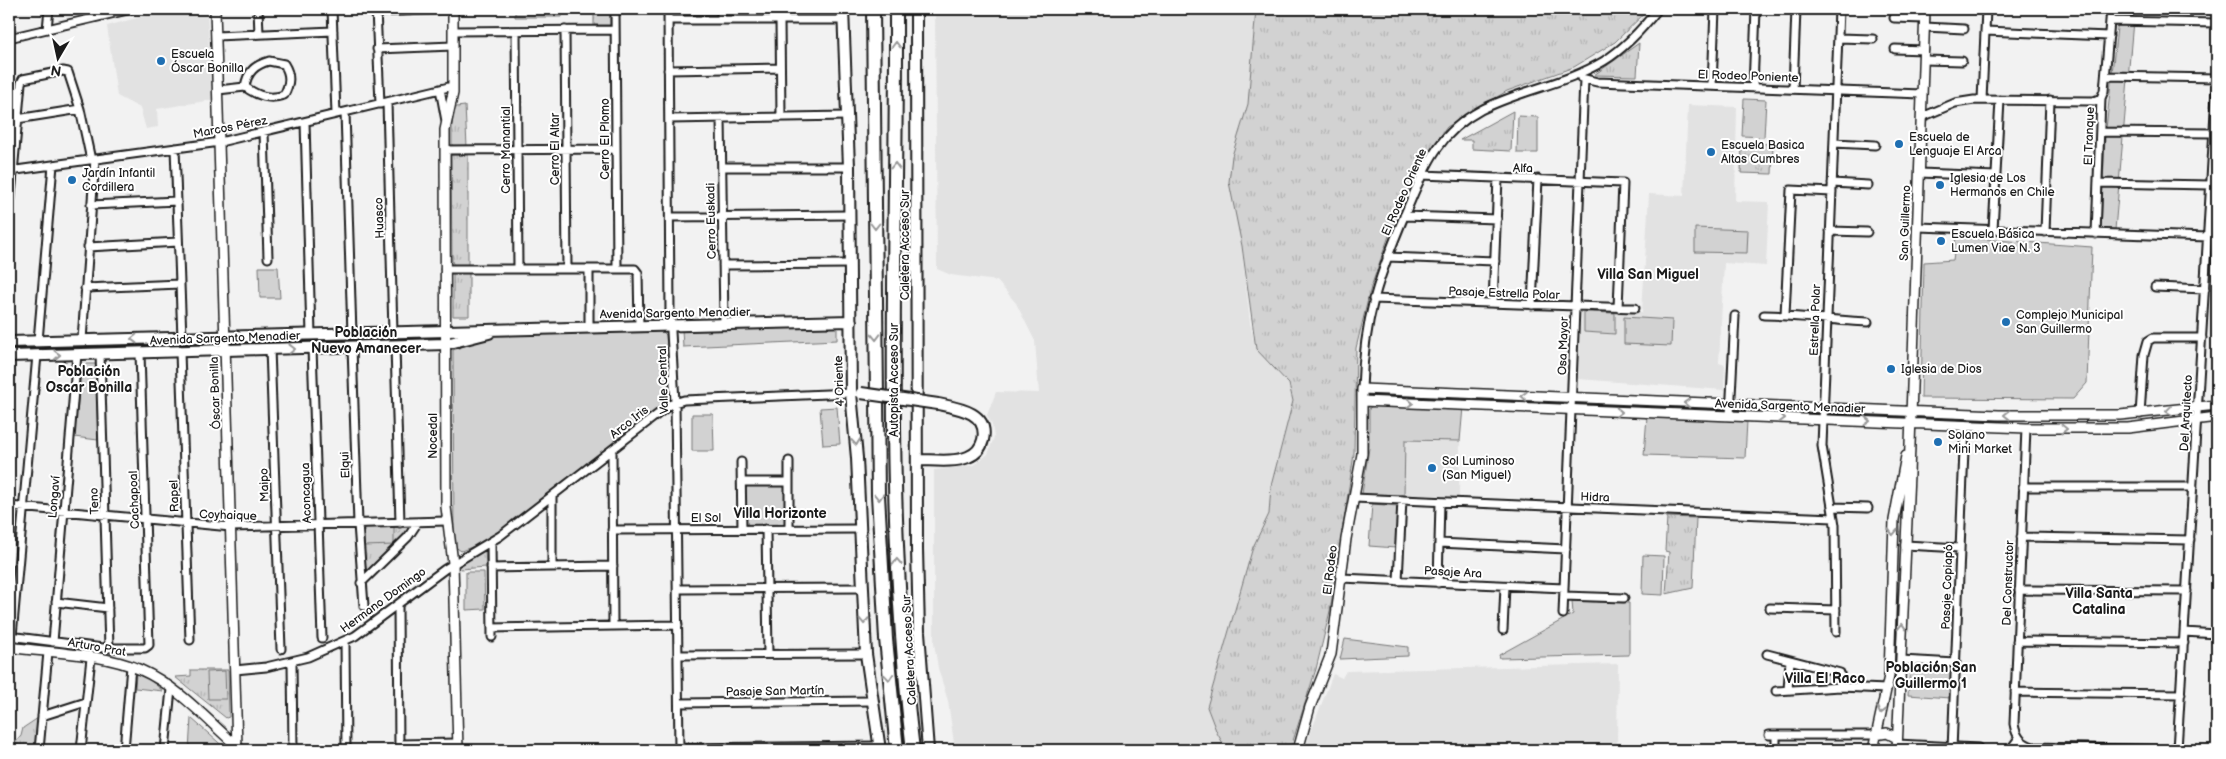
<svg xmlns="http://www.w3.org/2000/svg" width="2226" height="759" font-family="'Balsamiq Sans',sans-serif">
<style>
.built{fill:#e2e2e2}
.grass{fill:url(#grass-tufts);stroke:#777}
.park{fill:#d2d2d2;stroke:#777}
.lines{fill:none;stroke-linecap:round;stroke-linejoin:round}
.minor-casing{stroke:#1c1c1c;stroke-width:11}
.tertiary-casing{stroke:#1c1c1c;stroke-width:12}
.secondary-casing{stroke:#1c1c1c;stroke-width:14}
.motorway-casing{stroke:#1c1c1c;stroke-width:16}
.minor{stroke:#fff;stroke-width:7}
.tertiary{stroke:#fff;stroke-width:9}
.secondary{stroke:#fff;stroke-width:10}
.motorway{stroke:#fff;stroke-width:12}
.secondary-bridge-casing{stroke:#1c1c1c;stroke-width:14;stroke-linecap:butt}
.secondary-bridge{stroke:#fff;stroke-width:10}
.oneway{stroke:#999}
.poi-dot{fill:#1f6fb2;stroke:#fff;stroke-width:2}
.labels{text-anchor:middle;stroke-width:4;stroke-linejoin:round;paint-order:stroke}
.poi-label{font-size:12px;fill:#1c1c1c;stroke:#fff;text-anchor:start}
.street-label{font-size:12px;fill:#1c1c1c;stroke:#fff}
.neighbourhood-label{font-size:14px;font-weight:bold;fill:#1c1c1c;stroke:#fff}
</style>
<defs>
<pattern id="grass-tufts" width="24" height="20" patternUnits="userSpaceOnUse" patternTransform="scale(1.25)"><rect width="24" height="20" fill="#d2d2d2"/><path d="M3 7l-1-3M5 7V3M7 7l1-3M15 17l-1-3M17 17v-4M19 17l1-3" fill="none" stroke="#b4b4b4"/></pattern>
</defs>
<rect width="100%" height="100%" fill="#f2f2f2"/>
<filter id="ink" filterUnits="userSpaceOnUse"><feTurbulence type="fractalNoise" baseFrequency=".02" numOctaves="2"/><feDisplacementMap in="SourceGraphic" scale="10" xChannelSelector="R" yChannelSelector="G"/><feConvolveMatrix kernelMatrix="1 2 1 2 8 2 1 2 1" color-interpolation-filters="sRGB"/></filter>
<g filter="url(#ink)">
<path class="built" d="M170,9H207L212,100L157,109L158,127L146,129L140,108L117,96L107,26Z
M935,9H1256L1248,104L1232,156L1250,322L1256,349L1289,384L1293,401L1271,486L1269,514L1253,547L1207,707L1217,733L1227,750H955L948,701L938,668L934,643V470L974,465L988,454L994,437L992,425L987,415L996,392L1039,393L1035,341L1016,303L997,281L951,275L937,269Z
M1688,105L1737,107L1735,201L1769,202L1766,266L1724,263L1719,363L1725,365L1724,390L1578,379L1581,309L1642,312L1649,194L1684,196Z
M1405,440L1460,441L1459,498L1404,496Z
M1618,664L1617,750H1304L1333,674L1342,678L1346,671Z"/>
<path class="grass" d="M594,9H610V25H594Z
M1256,9H1649L1615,42L1574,67L1507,91L1447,127L1422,162L1398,210L1371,287L1356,348L1354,454L1330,611L1316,669L1290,750H1227L1217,733L1207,707L1253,547L1269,514L1271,486L1293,401L1289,384L1256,349L1242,246L1229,182L1232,156L1248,104Z
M1639,43L1637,76L1594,75Z
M465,106L467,147H455L452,145V118L456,107Z
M1513,111L1511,151L1472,149V140H1460Z
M1742,143L1773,144L1772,174L1741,173Z
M451,155H468V265L454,266L452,261Z
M453,273H469V316H453Z
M1667,517L1696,518L1693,588L1666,594L1669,552L1665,551Z
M361,527H414L363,574Z
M485,549L486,567L461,569L462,562Z
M1814,667L1838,673L1837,686L1813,687Z
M191,670H228L229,717L226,718L175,677L191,676Z
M136,674L149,679L163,691L135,688Z
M41,716L38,748L14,744L21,736L23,728Z"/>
<path class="park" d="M515,9H562V17H515Z
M2119,9H2134L2115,230L2101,229L2105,138Z
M1744,99L1766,100L1764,137L1742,136Z
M1518,116L1538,117V153H1517Z
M1695,228L1748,230L1747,253L1695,252Z
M1956,237L2092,247L2087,383L2073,399L1921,398L1924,262L1953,260Z
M278,267L280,298H260L259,267Z
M1584,312L1615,313V334L1584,332Z
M1624,317L1672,320L1671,346L1624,344Z
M837,326V340L683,347L682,329Z
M661,330L666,335L671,398L485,542L461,551L454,546L453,350L501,333Z
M82,364H96L98,440L74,437Z
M1372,405L1463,407L1460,441L1405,440L1404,496L1362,494L1369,448V409Z
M837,407L840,444L823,445L820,408Z
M692,414H713L714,451H692Z
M1647,416L1747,421L1745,458L1644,455Z
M785,484L786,525L746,526L745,485Z
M1372,504L1398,506L1396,548L1369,546Z
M364,527H394V545L364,546Z
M1643,555L1664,556L1663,595L1642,594Z
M466,572H484L485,609L466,610Z
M1572,601L1629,603V655L1500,658L1499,655L1573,614Z
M1345,639L1408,647V656L1340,659Z
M1910,664L1952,667L1950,698L1908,695Z
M225,671L226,699H208L207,672Z
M191,718L227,750H189Z"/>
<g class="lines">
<defs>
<path id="minor" d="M258,9L259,34
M332,9L336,114
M376,9L380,104
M615,9L617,268
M668,9L670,314L675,402L679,750
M721,9V20
M376,12L453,9
M1894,18L1925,19
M668,20H844
M780,20L781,117
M2110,21L2217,23
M1925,27L1964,29
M47,29L49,9
M565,30L567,269
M453,31L615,30
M516,31L518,269
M1985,31L2109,36
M216,36L333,31
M9,38L132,9
M1838,38L1873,39
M377,49L453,46
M1895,49L1924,50
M1924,60L1962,61
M269,61L284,64C291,75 290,84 284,95C269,100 258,96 245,87C247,72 255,65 269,61Z
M668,70L780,68
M2106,76L2217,78
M1581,78L1597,82L1922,94
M1712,86L1715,9
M1753,88L1756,9
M440,89L446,121
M1793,89L1796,9
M218,90L245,87
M1982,100L1986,9
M387,102L393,333
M345,112L352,334
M1922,117L1955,103L1974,100L2094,101L2101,98
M721,118L724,324
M17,119L80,109
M669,119L848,116
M305,122L311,335
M264,132L268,258
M2101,132L2214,133
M1834,143L1875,145
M175,148L182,338
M445,150L616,149
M722,167H849
M9,171L220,142L453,86
M1920,173L1996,176
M1422,175L1623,183L1618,308
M1832,183L1868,185
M2098,183L2211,185
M91,205L177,201
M1404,216L1497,219
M670,217L850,215
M9,218L21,83L23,79L63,71L68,72L80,109L91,160
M1918,227L2208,237
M1993,230L2000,100
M1830,231L1867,232
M2045,232L2050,100
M2096,234L2101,98L2104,91L2111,9
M88,247L178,242
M1387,257L1495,261
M723,265L850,264
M445,269H635L638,273L639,326
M2155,287L2205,289
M85,288L180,284
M1373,299L1635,308
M1493,303L1498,178
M1532,305L1538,179
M1764,315C1799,315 1833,321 1868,322
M1785,315L1791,190L1832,192
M589,328V269
M82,340L95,159
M38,341L53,165
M395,346L400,523
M352,347L358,524L364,606
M312,348L322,638
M270,349L281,649
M180,352L190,640
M100,354L109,648
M1362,389C1364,318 1378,278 1405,214C1424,170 1436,134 1481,110C1520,90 1566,84 1604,61C1625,48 1643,28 1658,9
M2140,414L2144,355L2148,341L2153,338H2202
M1730,416L1735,316
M2026,428L2014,724C2016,737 2022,744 2034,747L2177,750
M612,450L613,626
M741,462L742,529
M742,482H789
M2023,487H2193
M552,496V567
M1354,498L1834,518
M9,506L231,527L446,521
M1833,507L1868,508
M766,529L768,654
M789,529V461
M612,530L860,529
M2021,537L2190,540
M491,542L492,637
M1439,543L1566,549
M1905,545L1960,548
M491,568L613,566
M1341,578L1564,588
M1398,581L1402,500
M361,583L408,537L418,522
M1438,583L1440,502
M678,589L863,588
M2019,590L2187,591
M1564,596L1624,598
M56,602L108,608
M398,605L399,750
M1770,608L1836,610
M1563,614L1584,79
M492,628L678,625
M1503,630L1505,586
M1836,632L1835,525L1822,446L1839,9
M2184,632L2217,634
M9,636L103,648H145L149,645L140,353
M12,636L37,355
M2017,641L2184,643
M53,642L77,354
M345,642L346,750
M1767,654L1840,673V687
M678,655L866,654
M1901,660L1956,663
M292,662L293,750
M235,670L266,667L308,657L355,636L445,569L500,536L671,404L684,400L851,393
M1788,690L1790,660
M1776,691L1840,687L1886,689
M2015,692L2181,694
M679,703L872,701
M42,716L86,702
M1769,735H1875
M399,744L457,743
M1897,744L1978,748
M679,748L879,746
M39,750L48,652
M81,750L91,658
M124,750L131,666
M165,750L171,689
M1776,750V735
M1952,750L1965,425
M2010,750L2019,738
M2177,750L2217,78"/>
<path id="tertiary" d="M215,9L237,747
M453,9V93L445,130L446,507L453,563L458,750
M1362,401L2026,428H2128L2217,417
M9,647C50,653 103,653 141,670C178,686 209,722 239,748
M1875,735L1887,733L1897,738
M1298,750L1310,707L1331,654L1346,539L1362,454V389L1999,415H2120L2217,405
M1873,750L1889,676L1894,520L1906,456
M1897,750L1909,474L1925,9"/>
<path id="secondary" d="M843,9L849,167L851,393L857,458L866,654L880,750
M916,9L917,549L919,632L928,750
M9,342L851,321
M9,356L446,344L489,333
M917,460C933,460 953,463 968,457C976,454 981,448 983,440C989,412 958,408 938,404"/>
<path id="motorway" d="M873,9L878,495L886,639L897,750
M896,9C897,256 883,504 913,750"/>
</defs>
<use href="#minor" class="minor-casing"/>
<use href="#tertiary" class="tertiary-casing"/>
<use href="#secondary" class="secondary-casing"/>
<use href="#motorway" class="motorway-casing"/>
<use href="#minor" class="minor"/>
<use href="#tertiary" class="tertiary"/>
<use href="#secondary" class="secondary"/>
<use href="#motorway" class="motorway"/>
<defs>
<path id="secondary-bridge" d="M861,393L938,404"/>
</defs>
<use href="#secondary-bridge" class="secondary-bridge-casing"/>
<use href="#secondary-bridge" class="secondary-bridge"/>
</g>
<defs><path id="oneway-chevron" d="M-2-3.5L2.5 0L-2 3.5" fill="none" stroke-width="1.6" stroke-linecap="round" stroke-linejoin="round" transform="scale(1.25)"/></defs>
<g class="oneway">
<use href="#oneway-chevron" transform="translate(896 45) rotate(-90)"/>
<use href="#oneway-chevron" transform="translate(895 166) rotate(-89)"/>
<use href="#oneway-chevron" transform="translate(875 226) rotate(90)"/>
<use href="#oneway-chevron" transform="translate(876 337) rotate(89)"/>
<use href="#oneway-chevron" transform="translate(134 339) rotate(179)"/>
<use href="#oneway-chevron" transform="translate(292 349) rotate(-1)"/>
<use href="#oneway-chevron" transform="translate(57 355) rotate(-2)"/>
<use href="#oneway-chevron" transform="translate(1524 396) rotate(-177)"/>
<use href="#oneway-chevron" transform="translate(1410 403) rotate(3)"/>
<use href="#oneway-chevron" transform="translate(1687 403) rotate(-178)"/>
<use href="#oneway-chevron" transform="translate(2169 411) rotate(173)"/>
<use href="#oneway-chevron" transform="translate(1619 412) rotate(2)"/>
<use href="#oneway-chevron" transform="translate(2007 415) rotate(-180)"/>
<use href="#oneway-chevron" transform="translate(1782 418) rotate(2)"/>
<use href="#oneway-chevron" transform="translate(1867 421) rotate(2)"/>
<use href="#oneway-chevron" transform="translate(2064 429) rotate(1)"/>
<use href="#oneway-chevron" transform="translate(856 442) rotate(84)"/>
<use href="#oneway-chevron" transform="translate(879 497) rotate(88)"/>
<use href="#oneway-chevron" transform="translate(1893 532) rotate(93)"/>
<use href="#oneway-chevron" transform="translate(897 562) rotate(-93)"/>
<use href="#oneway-chevron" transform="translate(864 621) rotate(88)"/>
<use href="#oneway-chevron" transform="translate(1902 627) rotate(-88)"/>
<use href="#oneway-chevron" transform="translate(889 677) rotate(85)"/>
<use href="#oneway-chevron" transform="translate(1881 711) rotate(104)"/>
</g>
</g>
<g class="poi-dot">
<circle cx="161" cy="61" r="5"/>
<circle cx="1899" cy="144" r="5"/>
<circle cx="1711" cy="152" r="5"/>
<circle cx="72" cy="180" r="5"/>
<circle cx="1940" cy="185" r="5"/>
<circle cx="1941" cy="241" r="5"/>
<circle cx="2006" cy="322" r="5"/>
<circle cx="1891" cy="369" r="5"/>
<circle cx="1938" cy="442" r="5"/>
<circle cx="1432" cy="468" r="5"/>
</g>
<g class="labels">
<g class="poi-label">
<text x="171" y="58">Escuela<tspan x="171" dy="14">Óscar Bonilla</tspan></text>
<text x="1909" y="141">Escuela de<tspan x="1909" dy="14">Lenguaje El Arca</tspan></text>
<text x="1721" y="149">Escuela Basica<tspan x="1721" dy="14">Altas Cumbres</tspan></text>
<text x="82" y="177">Jardín Infantil<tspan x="82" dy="14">Cordillera</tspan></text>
<text x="1950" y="182">Iglesia de Los<tspan x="1950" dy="14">Hermanos en Chile</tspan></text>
<text x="1951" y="238">Escuela Básica<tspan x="1951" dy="14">Lumen Viae N. 3</tspan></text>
<text x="2016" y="319">Complejo Municipal<tspan x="2016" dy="14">San Guillermo</tspan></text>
<text x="1901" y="373">Iglesia de Dios</text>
<text x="1948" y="439">Solano<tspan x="1948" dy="14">Mini Market</tspan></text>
<text x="1442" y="465">Sol Luminoso<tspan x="1442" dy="14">(San Miguel)</tspan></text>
</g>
<g class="street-label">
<text transform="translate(1748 76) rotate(2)" y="4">El Rodeo Poniente</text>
<text transform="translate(230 127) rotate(-11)" y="4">Marcos Pérez</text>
<text transform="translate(2089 136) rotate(-88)" y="4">El Tranque</text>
<text transform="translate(605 139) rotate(-90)" y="4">Cerro El Plomo</text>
<text transform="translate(555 149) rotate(-90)" y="4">Cerro El Altar</text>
<text transform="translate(506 150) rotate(-90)" y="4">Cerro Manantial</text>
<text transform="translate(1523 168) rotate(2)" y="4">Alfa</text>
<text transform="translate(1404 192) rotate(-66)" y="4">El Rodeo Oriente</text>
<text transform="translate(379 218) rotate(-92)" y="4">Huasco</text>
<text transform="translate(711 221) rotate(-91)" y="4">Cerro Euskadi</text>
<text transform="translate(1905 223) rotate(-88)" y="4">San Guillermo</text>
<text transform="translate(905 245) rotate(-90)" y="4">Caletera Acceso Sur</text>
<text transform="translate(1504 293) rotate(2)" y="4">Pasaje Estrella Polar</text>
<text transform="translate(675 313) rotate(-1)" y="4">Avenida Sargento Menadier</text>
<text transform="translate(1815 320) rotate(-88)" y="4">Estrella Polar</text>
<text transform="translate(225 338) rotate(-2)" y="4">Avenida Sargento Menadier</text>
<text transform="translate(1563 346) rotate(-88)" y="4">Osa Mayor</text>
<text transform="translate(663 380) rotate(-92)" y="4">Valle Central</text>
<text transform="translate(894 380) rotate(-90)" y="4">Autopista Acceso Sur</text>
<text transform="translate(839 381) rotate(-92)" y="4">4 Oriente</text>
<text transform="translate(215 393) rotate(-92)" y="4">Óscar Bonilla</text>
<text transform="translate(1790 406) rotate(2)" y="4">Avenida Sargento Menadier</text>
<text transform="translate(2186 413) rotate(-87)" y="4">Del Arquitecto</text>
<text transform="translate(629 422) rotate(-38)" y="4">Arco Iris</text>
<text transform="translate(433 436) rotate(-90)" y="4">Nocedal</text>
<text transform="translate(345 465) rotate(-92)" y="4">Elqui</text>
<text transform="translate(264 485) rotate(-92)" y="4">Maipo</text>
<text transform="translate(306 493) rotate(-92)" y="4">Aconcagua</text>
<text transform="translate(174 496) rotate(-92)" y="4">Rapel</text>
<text transform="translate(54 497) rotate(-85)" y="4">Longaví</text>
<text transform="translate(1595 497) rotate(2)" y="4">Hidra</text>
<text transform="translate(134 500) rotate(-92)" y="4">Cachapoal</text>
<text transform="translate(94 501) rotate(-92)" y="4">Teno</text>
<text transform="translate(228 515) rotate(2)" y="4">Coyhaique</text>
<text x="706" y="522">El Sol</text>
<text transform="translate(1330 570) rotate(-83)" y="4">El Rodeo</text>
<text transform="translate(1453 572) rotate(3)" y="4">Pasaje Ara</text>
<text transform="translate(2008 583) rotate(-88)" y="4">Del Constructor</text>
<text transform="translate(1947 587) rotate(-88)" y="4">Pasaje Copiapó</text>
<text transform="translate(383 600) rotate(-36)" y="4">Hermano Domingo</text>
<text transform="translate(97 647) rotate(10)" y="4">Arturo Prat</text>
<text transform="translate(909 650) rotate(-93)" y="4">Caletera Acceso Sur</text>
<text transform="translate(775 691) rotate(-1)" y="4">Pasaje San Martín</text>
</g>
<g class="neighbourhood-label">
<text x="1648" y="279">Villa San Miguel</text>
<text x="366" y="337">Población<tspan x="366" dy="16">Nuevo Amanecer</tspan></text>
<text x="89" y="376">Población<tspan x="89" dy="16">Oscar Bonilla</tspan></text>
<text x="780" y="518">Villa Horizonte</text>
<text x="2099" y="598">Villa Santa<tspan x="2099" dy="16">Catalina</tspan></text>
<text x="1931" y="672">Población San<tspan x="1931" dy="16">Guillermo 1</tspan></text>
<text x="1825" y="683">Villa El Raco</text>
</g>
</g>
<rect width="2226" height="759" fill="none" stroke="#fff" stroke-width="30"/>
<rect x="15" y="15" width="2196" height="729" fill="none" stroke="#1c1c1c" stroke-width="2" filter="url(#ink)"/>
<g transform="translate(58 58) rotate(189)" stroke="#ffffff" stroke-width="4" paint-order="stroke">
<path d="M0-4L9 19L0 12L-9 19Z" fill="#1c1c1c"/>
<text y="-8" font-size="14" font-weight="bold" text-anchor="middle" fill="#1c1c1c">N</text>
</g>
</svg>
